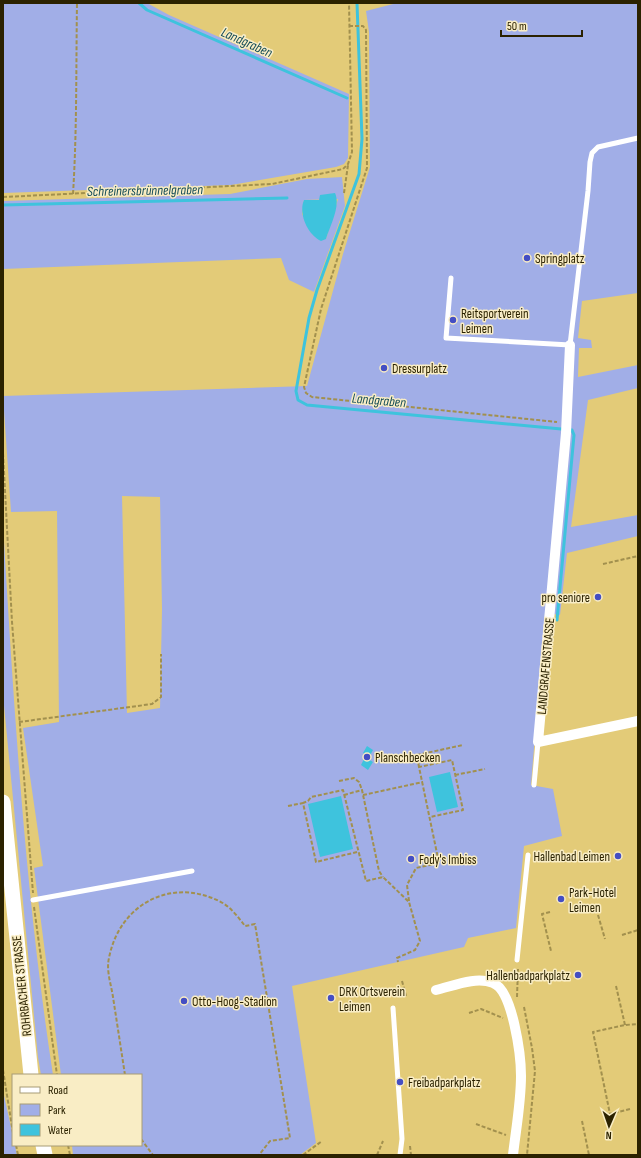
<svg xmlns="http://www.w3.org/2000/svg" width="641" height="1158" font-family="'Sofia Sans Condensed',sans-serif">
<style>
.green{fill:#a1aee7;fill-rule:evenodd}
.water{fill:#3ec3dd}
.lines{fill:none;stroke-linecap:round;stroke-linejoin:round}
.stream{stroke:#3ec3dd;stroke-width:3}
.path{stroke:#a2904e;stroke-width:2;stroke-dasharray:4 2;stroke-linecap:butt}
.lane{stroke:#fff;stroke-width:5}
.street{stroke:#fff;stroke-width:10}
.secondary{stroke:#fff;stroke-width:15}
.poi-dot{fill:#444ec3;stroke:#f9edc5;stroke-width:1.5}
.labels{text-anchor:middle;stroke-width:3;stroke-linejoin:round;paint-order:stroke}
.poi-label{font-size:13px;fill:#2b2200;stroke:#f9edc5;text-anchor:start}
.street-label{font-size:13px;fill:#2b2200;stroke:#f9edc5}
.water-label{font-size:14px;font-style:italic;fill:#144c57;stroke:#f9edc5}
</style>
<rect width="100%" height="100%" fill="#e3cb78"/>
<path class="green" d="M3,3H147L169,15L349,94L348,158L344,164L336,167L231,185L3,193Z
M397,3H638V293L582,301L578,338L591,340L592,348H579L578,377L638,365V388L588,400L571,527L638,515V536L567,553L560,615L545,613L531,785L553,789L562,836L524,846L516,928L468,938L464,947L292,986L316,1143L300,1155H73L72,1145H141V1075H61L34,868L43,866L23,728L59,722L57,511L11,512L3,396L307,386L343,254L370,167L369,32L366,11ZM122,496L160,497L162,609L160,708L127,713Z
M342,177L345,206L314,292L289,280L281,258L3,269V201L230,194L307,179ZM338,199L326,239L313,235L302,214L304,200Z
M3,525C14,709 25,893 53,1075H41L38,1057L3,695Z
M3,1091L13,1136V1145H15L17,1155H3Z"/>
<path class="water" d="M335,193C341,206 330,226 326,239L321,241C308,235 298,214 304,200H319L320,195Z
M367,746L373,750L368,759L373,762L368,770L361,765L366,755L363,753Z
M450,772L458,807L437,812L429,777Z
M341,796L353,849L320,857L308,804Z"/>
<g class="lines">
<path class="stream" d="M139,3L147,10L347,98
M357,3L362,139L359,174L317,290L309,318L296,391L298,400L307,405L572,430L574,435L557,620
M3,205L287,198"/>
<path class="path" d="M349,26H363L366,30L367,168L321,309L304,387L306,393L312,397L557,422
M344,193L348,165
M73,194C77,130 76,67 77,3
M3,197L272,184L343,169L348,164L352,152L349,3
M3,453L12,622L33,893
M603,564L638,556
M19,722L152,704L161,697V654
M419,767L417,755L463,745
M455,775L485,769
M339,781L354,778L359,782L362,790
M344,795L362,790L379,871L383,877
M363,795L423,782
M288,806L303,803
M357,852L316,862L303,803L308,801L311,797L343,790L366,881L383,877L409,902L420,941L415,950L397,958L398,962
M409,901L407,885L416,868L439,863L419,767L452,760L463,810L430,817
M34,907L57,1075
M550,912L542,914L551,951
M598,915L605,939
M622,935L638,930
M402,981L406,996
M616,986L625,1025
M517,997L518,968
M524,1007L532,1048L535,1071L527,1155
M469,1013L481,1009L503,1018
M3,1070L13,1133
M125,1075C121,1049 117,1023 113,997C111,984 106,970 109,958C119,905 170,877 219,901C230,906 238,917 245,926L255,924L290,1138L270,1141L259,1155
M630,1109L610,1114L593,1032L625,1025L638,1024
M582,1121L589,1155
M476,1124L506,1135
M141,1139L153,1155
M16,1145L18,1155
M68,1145L70,1155
M410,1146L411,1155
M303,1155L322,1141
M377,1155L383,1141"/>
<path class="lane" d="M451,278L446,338L570,345L588,191L590,162L592,153L598,147L638,138
M534,785L538,742
M33,900L192,871
M517,960L528,855
M393,1008L401,1124L402,1139L400,1155"/>
<path class="street" d="M570,345L566,433L538,742L638,721
M436,990C453,986 476,976 493,983C513,990 521,1057 521,1076C521,1102 516,1129 513,1155"/>
<path class="secondary" d="M3,802L31,1075
M43,1145L45,1155"/>
</g>
<g class="poi-dot">
<circle cx="527" cy="258" r="4"/>
<circle cx="453" cy="320" r="4"/>
<circle cx="384" cy="368" r="4"/>
<circle cx="598" cy="597" r="4"/>
<circle cx="367" cy="757" r="4"/>
<circle cx="618" cy="856" r="4"/>
<circle cx="411" cy="859" r="4"/>
<circle cx="561" cy="899" r="4"/>
<circle cx="578" cy="975" r="4"/>
<circle cx="331" cy="998" r="4"/>
<circle cx="184" cy="1001" r="4"/>
<circle cx="400" cy="1082" r="4"/>
</g>
<g class="labels">
<g class="poi-label">
<text x="535" y="263">Springplatz</text>
<text x="461" y="318">Reitsportverein<tspan x="461" dy="15">Leimen</tspan></text>
<text x="392" y="373">Dressurplatz</text>
<text x="590" y="602" text-anchor="end">pro seniore</text>
<text x="375" y="762">Planschbecken</text>
<text x="610" y="861" text-anchor="end">Hallenbad Leimen</text>
<text x="419" y="864">Fody's Imbiss</text>
<text x="569" y="897">Park-Hotel<tspan x="569" dy="15">Leimen</tspan></text>
<text x="570" y="980" text-anchor="end">Hallenbadparkplatz</text>
<text x="339" y="996">DRK Ortsverein<tspan x="339" dy="15">Leimen</tspan></text>
<text x="192" y="1006">Otto-Hoog-Stadion</text>
<text x="408" y="1087">Freibadparkplatz</text>
</g>
<g class="street-label">
<text transform="translate(545 666) rotate(-85)" y="5">LANDGRAFENSTRASSE</text>
<text transform="translate(21 986) rotate(-96)" y="5">ROHRBACHER STRASSE</text>
</g>
<g class="water-label">
<text transform="translate(247 42) rotate(24)" y="5">Landgraben</text>
<text transform="translate(145 190) rotate(-1)" y="5">Schreinersbrünnelgraben</text>
<text transform="translate(379 400) rotate(5)" y="5">Landgraben</text>
</g>
</g>
<rect width="641" height="1158" fill="none" stroke="#2b2200" stroke-width="8"/>
<rect x="12" y="1074" width="130" height="72" fill="#f9edc5" stroke="#a79c76"/>
<rect x="20" y="1087" width="20" height="6" fill="#ffffff" stroke="#a79c76"/>
<text x="48" y="1094" font-size="12" fill="#2b2200">Road</text>
<rect x="20" y="1104" width="20" height="12" fill="#a1aee7" stroke="#a79c76"/>
<text x="48" y="1114" font-size="12" fill="#2b2200">Park</text>
<rect x="20" y="1124" width="20" height="12" fill="#3ec3dd" stroke="#a79c76"/>
<text x="48" y="1134" font-size="12" fill="#2b2200">Water</text>
<g transform="translate(609 1126) rotate(182)" stroke="#f9edc5" stroke-width="3" paint-order="stroke">
<path d="M0-3L7 15L0 10L-7 15Z" fill="#2b2200"/>
<text y="-6" font-size="11" font-weight="bold" text-anchor="middle" fill="#2b2200">N</text>
</g>
<path d="M501 30v6h81v-6" fill="none" stroke="#2b2200" stroke-width="2"/>
<text x="507" y="30" font-size="12" fill="#2b2200" stroke="#f9edc5" stroke-width="3" paint-order="stroke">50 m</text>
</svg>
